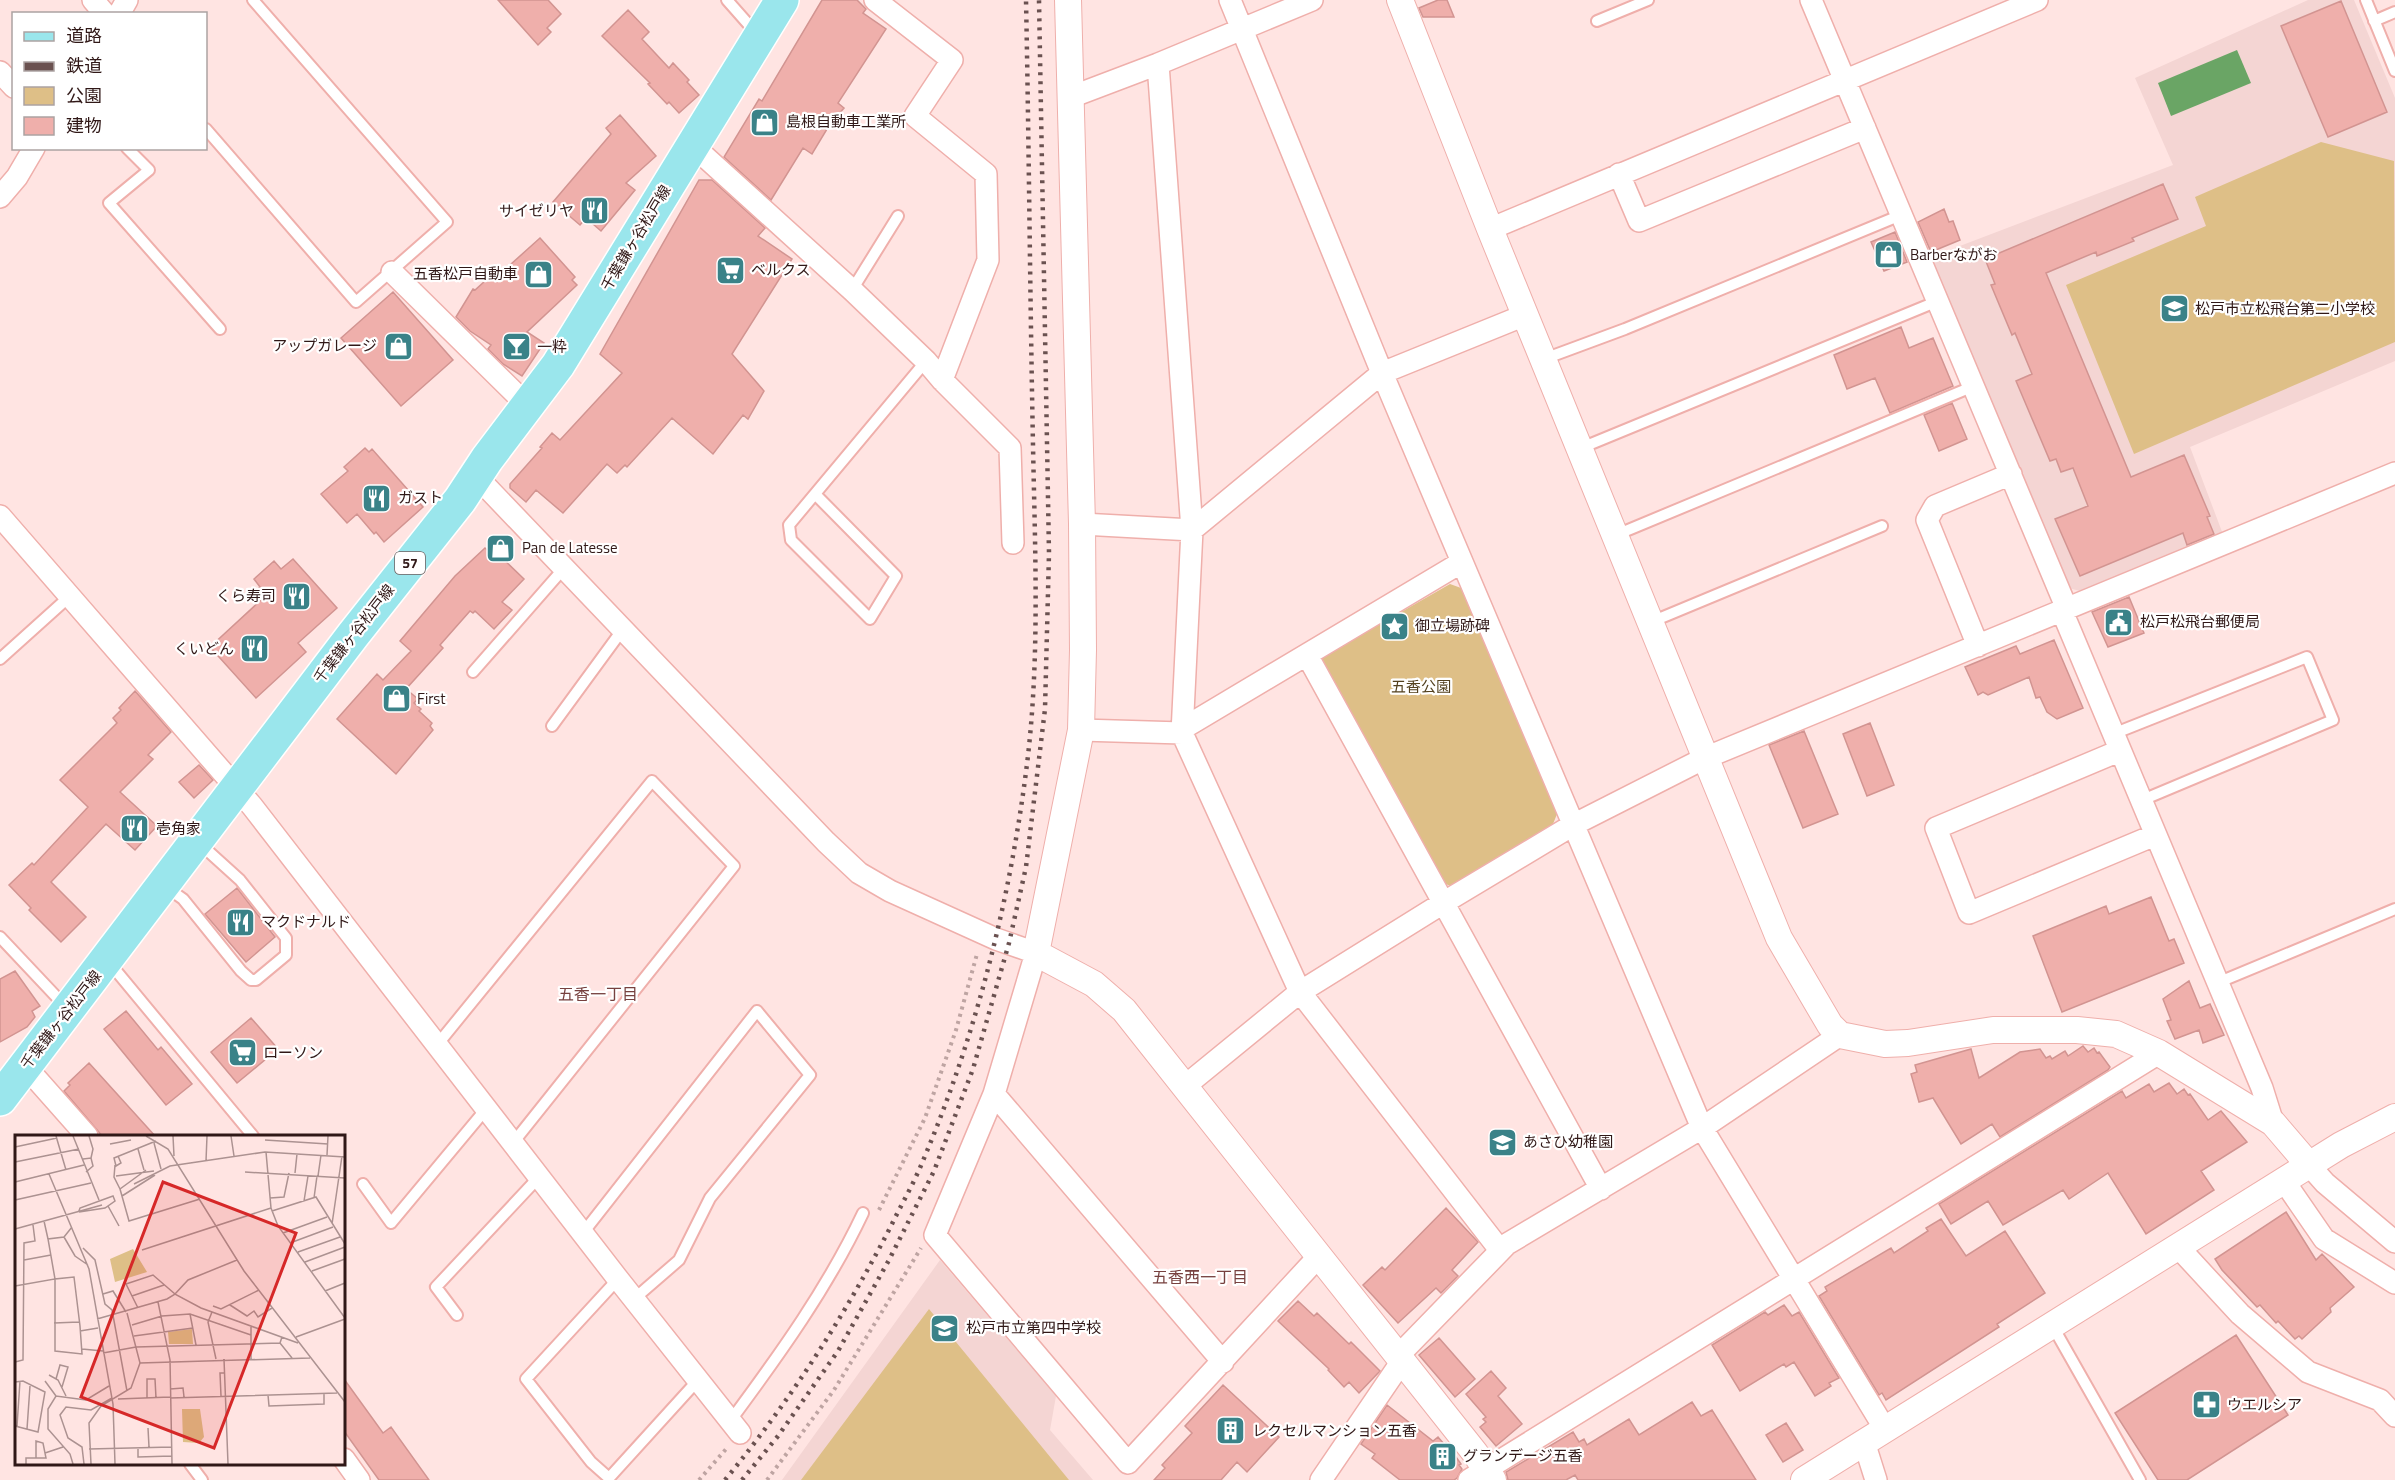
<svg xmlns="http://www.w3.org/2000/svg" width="2395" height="1480" font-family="'Titillium Web','Noto Sans JP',sans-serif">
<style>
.built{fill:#f4d5d3}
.green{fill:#debf87}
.water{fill:#6aa565}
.building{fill:#efafab;stroke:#d29491;stroke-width:1.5}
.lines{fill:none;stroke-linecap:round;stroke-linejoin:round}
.service-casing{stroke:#efafab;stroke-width:14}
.minor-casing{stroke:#efafab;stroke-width:24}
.tertiary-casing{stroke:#efafab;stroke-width:28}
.primary-casing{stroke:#fff;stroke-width:36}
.path{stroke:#bea4a2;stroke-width:4;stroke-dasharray:3 4.5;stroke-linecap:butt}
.service{stroke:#fff;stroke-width:10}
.minor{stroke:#fff;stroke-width:21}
.tertiary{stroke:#fff;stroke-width:26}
.primary{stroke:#9ae6ec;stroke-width:33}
.rail{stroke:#6a5150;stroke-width:4.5;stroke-dasharray:3 6;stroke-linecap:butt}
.labels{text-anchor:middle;stroke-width:4.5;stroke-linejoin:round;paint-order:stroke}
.shield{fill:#fff;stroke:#6e5d5d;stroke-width:1.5}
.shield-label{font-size:14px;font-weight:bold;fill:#301817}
.poi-label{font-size:15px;fill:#301817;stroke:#fff;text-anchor:start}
.street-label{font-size:15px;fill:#301817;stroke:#fff}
.park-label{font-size:15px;fill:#53411f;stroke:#fff}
.neighbourhood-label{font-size:16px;fill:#77413f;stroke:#fff}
.inset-road{fill:none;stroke:#ac9291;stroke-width:1.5}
.view{fill:#d62828;fill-opacity:0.15;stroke:#d62828;stroke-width:3}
.inset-edge{fill:none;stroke:#301817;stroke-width:3}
</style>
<rect width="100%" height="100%" fill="#ffe4e2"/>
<path class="built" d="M2308,0H2354L2395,98V361L2190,447L2224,537L2087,593L2069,588L1931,257L2173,165L2135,78Z
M940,1260L1056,1396L1050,1430L1093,1480H782Z"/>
<path class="green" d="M2321,142L2394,161L2395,342L2134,454L2066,285L2206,226L2195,197Z
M1450,584L1461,588L1557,814L1551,829L1453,887L1441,882L1321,658Z
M929,1309L1069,1480H801Z"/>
<path class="water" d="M2237,50L2251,83L2171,116L2158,83Z"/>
<path class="building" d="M498,0H548L561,14L547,28L551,32L538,45Z
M822,0H857L866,9L863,13L886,29L838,103L844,108L830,124L812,154L803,148L771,200L724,157L759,99L762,101Z
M1438,0H1447L1454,17H1423L1419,8Z
M2341,1L2387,112L2328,137L2281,26Z
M628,10L649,32L642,39L669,68L673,63L689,80L687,82L699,95L679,113L669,102L667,104L648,84L650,83L602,36Z
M620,115L656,156L626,183L635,190L601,231L586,218L580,225L553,202L611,134L606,128Z
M699,180H712L765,228L758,236L792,259L732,354L764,391L748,419L743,415L713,454L672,418L627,467L625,465L617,473L607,464L563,513L536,490L526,502L510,488V484L542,448L540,447L552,433L560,440L622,373L600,354Z
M2163,184L2178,219L2132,238L2134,241L2097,256L2096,252L2046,273L2131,477L2184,455L2210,516L2207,517L2214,534L2187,545L2183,533L2080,576L2055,519L2088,506L2073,468L2061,472L2056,459L2050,461L2016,381L2032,374L2015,333L2012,335L1991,285L1995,284L1985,259Z
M1944,209L1949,222L1953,221L1960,240L1931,252L1918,222Z
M1895,232L1907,262L1884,271L1871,242Z
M540,238L575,277L572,280L577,285L527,332L544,343L522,376L503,364L488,349L491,345L470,331L456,317L473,289L475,290L497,270L500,274Z
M393,292L453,360L401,406L341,338Z
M1901,327L1909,348L1933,338L1953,386L1890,413L1875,378L1847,389L1834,355Z
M1952,403L1967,439L1939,451L1924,415Z
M365,448L369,452L372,449L423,507L384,542L376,532L374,534L357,514L347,523L321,494L348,471L344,467Z
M485,548L496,558L499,555L524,579L502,602L512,610L494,629L475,611L473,613L470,611L440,645L443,648L406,689L418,699L414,703L421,709L419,711L432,723L430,726L433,730L396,774L337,719L377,674L383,680L411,651L400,641L455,576Z
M293,559L337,608L298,643L306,652L256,698L210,647L261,600L254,593L260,587L254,579L274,561L281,569Z
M2129,597L2144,633L2108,647L2092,612Z
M2054,640L2083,708L2057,719L2047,712L2040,697L2036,698L2029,677L1988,695L1983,692L1978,695L1965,667L2016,646L2020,654Z
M135,691L171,732L148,755L153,759L120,792L157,826L135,850L106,824L51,882L86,917L61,942L29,910L31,908L9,885L32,863L34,865L88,807L60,780L117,723L113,718L121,710L119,708Z
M1870,723L1894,785L1867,796L1843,734Z
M1804,731L1838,814L1803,828L1769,745Z
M199,765L213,780L194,798L179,782Z
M237,888L275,937L246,962L205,914Z
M2151,897L2169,941L2174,939L2184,963L2062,1012L2033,936L2106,906L2109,914Z
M15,971L40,1006L32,1011L35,1017L27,1027L0,1042V979Z
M2189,981L2200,1008L2210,1004L2224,1035L2203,1043L2199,1030L2175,1039L2167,1021L2171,1020L2163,999Z
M126,1011L158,1050L161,1047L192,1084L166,1105L104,1029Z
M251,1018L278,1049L237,1083L211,1052Z
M2083,1046L2088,1052L2094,1048L2097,1053L2099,1052L2110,1067L2108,1070L2000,1137L1992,1124L1961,1144L1933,1098L1919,1102L1911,1074L1917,1072L1915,1065L1971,1049L1979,1078L2020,1052L2040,1049L2046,1058L2050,1056L2052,1059L2065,1051L2068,1056Z
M89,1063L156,1137H103L64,1091L70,1085L68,1083Z
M2169,1083L2177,1094L2184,1089L2188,1095L2190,1094L2208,1120L2221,1111L2247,1142L2201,1171L2214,1190L2146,1234L2108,1173L2069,1199L2063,1190L2003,1225L1988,1201L1951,1224L1939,1204L2122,1091L2126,1098L2149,1084L2154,1092Z
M1446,1208L1478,1242L1452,1270L1458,1276L1441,1293L1436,1288L1398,1323L1363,1285L1382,1267L1385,1270Z
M2286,1212L2316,1260L2322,1254L2354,1287L2330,1308L2331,1312L2302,1339L2299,1336L2295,1339L2278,1321L2276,1323L2260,1305L2257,1307L2222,1270L2215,1259Z
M1941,1219L1966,1256L2005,1231L2045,1293L1997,1324L1999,1327L1886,1400L1882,1393L1879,1395L1819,1296L1827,1291L1825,1287L1891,1248L1894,1253L1928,1231L1926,1228Z
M1298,1301L1314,1316L1317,1313L1349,1344L1351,1342L1380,1371L1359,1393L1349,1382L1344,1387L1328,1370L1329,1369L1278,1321Z
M1784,1305L1792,1316L1799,1312L1839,1378L1829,1383L1831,1386L1815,1396L1794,1362L1786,1367L1784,1364L1740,1391L1712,1345L1765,1312L1768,1315Z
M2236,1335L2288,1415L2187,1480H2158L2115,1413Z
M1439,1338L1475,1379L1455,1397L1419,1355Z
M1491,1371L1506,1388L1498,1396L1522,1424L1496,1446L1480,1427L1486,1422L1483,1419L1486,1417L1466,1394Z
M344,1379L383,1433L391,1427L429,1480H379L344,1431Z
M1223,1385L1279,1437L1247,1472L1237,1462L1221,1480H1154L1165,1468L1162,1465L1192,1433L1185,1426Z
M1692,1402L1701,1416L1712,1410L1756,1480H1578L1575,1475L1566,1480H1508L1506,1472L1573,1432L1579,1442L1584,1439L1587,1445L1629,1419L1639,1435Z
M1387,1405L1433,1441L1438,1437L1444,1444L1446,1443L1461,1464L1459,1465L1462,1469L1457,1478L1454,1480H1400L1372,1458L1375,1454L1361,1444Z
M1786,1423L1803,1450L1783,1462L1766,1435Z"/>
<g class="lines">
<defs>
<path id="service" d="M727,0L757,34
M2366,0L2395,71
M1597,21L1648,0
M2374,21L2395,12
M206,129L356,302L447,222L253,0
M127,148L149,170L109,203L220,329
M852,290L898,216
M1544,359L1625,329L1901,215
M1581,448L1938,301
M815,494L896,576L870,619L791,540L789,525L926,361
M1616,535L1974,386
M1651,622L1882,526
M0,659L70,596
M473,672L565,567
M552,726L623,629
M2113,734L2307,657L2333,720L2140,801
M166,887L183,899L241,971L251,980H256L286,955V938L240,880L198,842
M0,937L66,1007
M108,961L253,1136
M2217,983L2395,909
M437,1045L652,781L734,866L513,1143
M363,1184L391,1223L486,1109
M583,1233L757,1011L810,1075L710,1198L679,1260L634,1299
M618,1279L526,1379L591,1462L609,1478L699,1379
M457,1315L436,1287L539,1177
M2052,1325L2140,1480
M731,1420C780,1354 828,1287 863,1213
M190,1464L202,1480"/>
<path id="minor" d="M93,0L105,14
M875,0L952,60L915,116L986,174L988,260L942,380
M1230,0L1382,373L1702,1128L1885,1429
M1811,0L2067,609
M119,14L127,0
M1158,64L1192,530L1182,733L1300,992L1500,1250
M0,72L14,87
M1071,97L1158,64L1312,0
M692,145L852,290L926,361L942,380L1010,448L1013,543
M1619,174L1639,221L1865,128
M0,197L17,177L34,148
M1490,229L2037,0
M392,272L527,405
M477,477L826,842L859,873L890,891L996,939L1036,953L994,1094L935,1235L1128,1463L1319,1256
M0,516L252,806L618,1279L740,1433
M1082,524L1192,530L1382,373L1525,315
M2062,611L2262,1088L2273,1123
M1978,646L1927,520L1935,506L2011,474
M1307,655L1601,1189
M1182,729L1462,562
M1081,730L1182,733
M2119,751L1936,828L1969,913L2155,835
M25,1066L87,1136
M1185,1086L1300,992L1443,903L1573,825L1705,758L2395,473
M994,1094L1223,1362
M2309,1165L2325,1183L2395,1242
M2284,1181L2324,1239L2395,1283
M2179,1248L2240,1314L2308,1372L2380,1400L2395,1416
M1398,1356L1507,1244L1702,1128L1840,1035
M1864,1442L1876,1480
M344,1459L359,1480
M1321,1480L1402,1361
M1469,1480L2159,1053"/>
<path id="tertiary" d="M1068,0L1082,524L1083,650L1081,730L1036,953L1094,984L1124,1010L1475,1453L1493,1480
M1400,0L1490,229L1779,938L1830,1025L1840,1035L1885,1044L1908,1043L1993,1030H2077L2116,1034L2159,1053L2273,1123L2309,1165
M1804,1480L2341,1145L2395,1117"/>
<path id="primary" d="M0,1099L353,635L460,500L487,459L558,365L782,0"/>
</defs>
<use href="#service" class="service-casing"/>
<use href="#minor" class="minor-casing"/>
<use href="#tertiary" class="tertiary-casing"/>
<use href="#primary" class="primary-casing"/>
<path class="path" d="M879,1210L925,1118L956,1030L977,954
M699,1480L727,1448
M767,1480L834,1390L921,1248"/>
<use href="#service" class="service"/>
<use href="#minor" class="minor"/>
<use href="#tertiary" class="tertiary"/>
<use href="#primary" class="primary"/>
<path class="rail" d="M725,1480C790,1401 844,1317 891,1226C901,1205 913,1185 922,1163C976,1036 1010,901 1027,764C1040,658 1035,551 1033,445C1030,297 1029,148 1026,0
M742,1480L778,1436L838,1351L889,1260L934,1171L973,1069L1009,943L1026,867L1045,709L1049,553L1039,0"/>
</g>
<defs>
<symbol id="shop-square" viewBox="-11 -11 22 22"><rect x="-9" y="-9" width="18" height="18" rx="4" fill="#3a8288" stroke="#fff"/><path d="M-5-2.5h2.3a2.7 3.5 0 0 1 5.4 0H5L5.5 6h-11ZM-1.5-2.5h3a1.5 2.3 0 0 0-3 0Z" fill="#fff"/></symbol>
<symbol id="restaurant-square" viewBox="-11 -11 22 22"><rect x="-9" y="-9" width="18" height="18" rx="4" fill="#3a8288" stroke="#fff"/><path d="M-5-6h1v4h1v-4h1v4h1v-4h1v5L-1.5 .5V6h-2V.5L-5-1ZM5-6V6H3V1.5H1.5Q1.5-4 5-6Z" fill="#fff"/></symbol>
<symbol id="supermarket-square" viewBox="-11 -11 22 22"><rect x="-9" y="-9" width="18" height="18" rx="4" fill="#3a8288" stroke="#fff"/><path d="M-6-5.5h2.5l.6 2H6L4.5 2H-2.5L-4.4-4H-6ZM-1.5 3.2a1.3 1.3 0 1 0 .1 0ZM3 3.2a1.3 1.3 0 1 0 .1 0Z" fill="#fff"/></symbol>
<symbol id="school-square" viewBox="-11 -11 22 22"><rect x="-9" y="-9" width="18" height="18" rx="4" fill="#3a8288" stroke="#fff"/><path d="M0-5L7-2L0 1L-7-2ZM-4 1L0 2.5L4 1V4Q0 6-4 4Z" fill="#fff"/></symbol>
<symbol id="bar-square" viewBox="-11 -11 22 22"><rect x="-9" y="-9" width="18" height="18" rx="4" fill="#3a8288" stroke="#fff"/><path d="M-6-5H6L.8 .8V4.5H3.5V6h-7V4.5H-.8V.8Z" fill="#fff"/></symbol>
<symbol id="civic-square" viewBox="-11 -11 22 22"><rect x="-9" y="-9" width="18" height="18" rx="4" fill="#3a8288" stroke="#fff"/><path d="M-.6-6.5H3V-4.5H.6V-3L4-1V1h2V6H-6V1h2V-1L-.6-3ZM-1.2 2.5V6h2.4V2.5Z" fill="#fff"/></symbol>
<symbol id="sight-square" viewBox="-11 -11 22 22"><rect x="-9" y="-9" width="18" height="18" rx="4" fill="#3a8288" stroke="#fff"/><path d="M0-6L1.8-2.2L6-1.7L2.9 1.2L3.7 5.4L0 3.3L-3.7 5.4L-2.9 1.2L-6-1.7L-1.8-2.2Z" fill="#fff"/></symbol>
<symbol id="pharmacy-square" viewBox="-11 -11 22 22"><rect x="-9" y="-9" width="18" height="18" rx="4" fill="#3a8288" stroke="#fff"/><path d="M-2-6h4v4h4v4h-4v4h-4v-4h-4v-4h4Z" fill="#fff"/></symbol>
<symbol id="building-square" viewBox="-11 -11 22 22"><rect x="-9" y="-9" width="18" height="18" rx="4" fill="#3a8288" stroke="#fff"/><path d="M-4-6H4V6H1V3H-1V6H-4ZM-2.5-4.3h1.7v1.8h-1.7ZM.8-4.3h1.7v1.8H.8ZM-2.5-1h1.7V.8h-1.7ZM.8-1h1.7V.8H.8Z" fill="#fff"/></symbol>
</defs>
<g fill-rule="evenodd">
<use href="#shop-square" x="748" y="106" width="33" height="33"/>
<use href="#restaurant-square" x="578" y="194" width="33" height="33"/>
<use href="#shop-square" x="1872" y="238" width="33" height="33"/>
<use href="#supermarket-square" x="714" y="254" width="33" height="33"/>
<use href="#shop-square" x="522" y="258" width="33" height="33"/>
<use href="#school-square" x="2158" y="292" width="33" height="33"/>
<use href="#shop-square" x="382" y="330" width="33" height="33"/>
<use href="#bar-square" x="500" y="330" width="33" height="33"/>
<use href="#restaurant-square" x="360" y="482" width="33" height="33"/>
<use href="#shop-square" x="484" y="532" width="33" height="33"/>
<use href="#restaurant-square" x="280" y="580" width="33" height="33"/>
<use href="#civic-square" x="2102" y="606" width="33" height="33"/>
<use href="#sight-square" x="1378" y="610" width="33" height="33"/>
<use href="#restaurant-square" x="238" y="632" width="33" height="33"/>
<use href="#shop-square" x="380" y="682" width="33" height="33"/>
<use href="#restaurant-square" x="118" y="812" width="33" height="33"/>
<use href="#restaurant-square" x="224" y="906" width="33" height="33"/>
<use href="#supermarket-square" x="226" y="1036" width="33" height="33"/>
<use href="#school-square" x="1486" y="1126" width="33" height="33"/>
<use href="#school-square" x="928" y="1312" width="33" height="33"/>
<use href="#pharmacy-square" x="2190" y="1388" width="33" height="33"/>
<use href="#building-square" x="1214" y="1414" width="33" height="33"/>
<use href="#building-square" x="1426" y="1440" width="33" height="33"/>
</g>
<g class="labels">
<rect class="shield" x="395" y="552" width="30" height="22" rx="4.5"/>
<g class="shield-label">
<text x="410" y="568">57</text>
</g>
<g class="poi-label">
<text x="786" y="127">島根自動車工業所</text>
<text x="574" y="216" text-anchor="end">サイゼリヤ</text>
<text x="1910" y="260">Barberながお</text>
<text x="751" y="275">ベルクス</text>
<text x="518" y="279" text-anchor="end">五香松戸自動車</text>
<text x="2195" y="314">松戸市立松飛台第二小学校</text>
<text x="377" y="351" text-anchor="end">アップガレージ</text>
<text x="537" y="352">一粋</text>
<text x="398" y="503">ガスト</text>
<text x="522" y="553">Pan de Latesse</text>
<text x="276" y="601" text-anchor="end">くら寿司</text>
<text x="2140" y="627">松戸松飛台郵便局</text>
<text x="1415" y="631">御立場跡碑</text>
<text x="234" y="654" text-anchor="end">くいどん</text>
<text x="417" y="704">First</text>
<text x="156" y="834">壱角家</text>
<text x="261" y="927">マクドナルド</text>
<text x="263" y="1058">ローソン</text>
<text x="1523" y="1147">あさひ幼稚園</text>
<text x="966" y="1333">松戸市立第四中学校</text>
<text x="2227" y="1410">ウエルシア</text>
<text x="1252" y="1436">レクセルマンション五香</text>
<text x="1463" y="1461">グランデージ五香</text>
</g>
<g class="street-label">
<text transform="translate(636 238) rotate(-59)" y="5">千葉鎌ヶ谷松戸線</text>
<text transform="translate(354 634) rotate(-52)" y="5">千葉鎌ヶ谷松戸線</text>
<text transform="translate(61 1020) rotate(-52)" y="5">千葉鎌ヶ谷松戸線</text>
</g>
<g class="park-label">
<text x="1421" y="692">五香公園</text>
</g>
<g class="neighbourhood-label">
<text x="598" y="1000">五香一丁目</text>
<text x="1200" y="1283">五香西一丁目</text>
</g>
</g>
<g transform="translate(15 1135)">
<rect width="330" height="330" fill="#ffe4e2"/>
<path d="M118,114L132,137L100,147L95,124ZM177,194L178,209H154L153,197ZM167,274H185L189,302L184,308L168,307Z" fill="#debf87"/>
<path class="inset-road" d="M41,1L51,35M58,1L84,65M74,1L78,14L76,23M131,1L153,14L229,136L330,267M158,1L159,21M216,1L219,21M250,5L313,9M139,8L146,34M95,9L116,5M0,12L42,3M123,14L129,35M251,17L256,73L263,91L330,183M312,20L313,1M103,21L106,28L101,31L99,23L141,6M68,24L76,23L78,31L71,37M191,26L192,1M0,27L64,14M100,30L99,42L105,54M131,35L105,54L114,86L185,64M230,37L330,43M280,38L282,19M34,39L74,134L98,269L100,329M101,41L139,36M303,41L306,20M0,47L69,30M119,49L155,31L250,17L330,22M107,61L140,40M255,63L269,62L274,38M299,63L302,41M0,65L76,48M289,66L293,41M93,71L104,91M64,76L65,73L98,61L100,66L90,73L64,77M257,76L301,62L330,109M29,86L33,104M317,89L327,21M0,94L87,70M268,98L312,82M49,102L60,121L73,130M275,108L318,92M68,113L80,125L90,169L97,175L112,256M127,115L256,73M283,117L325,102M9,125L36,120M290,127L330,112M297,136L330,124M59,142L65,191L67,219L40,216V144ZM0,151L40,144L33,104L49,102L57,92M310,156L330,148M88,159L98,156L111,177M117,161L149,150M143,167L155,225L157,329M215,170L232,181L239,176L243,182L257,173M198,171L206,174L244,155M123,173L111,149L138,140L160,159L173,145L222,125M197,177L193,187L201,224M112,178L125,228M175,179L181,210M82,184L152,164L160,159L186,173L283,208M39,188L64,187M117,190L147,181L175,179L236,200M236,191V224M65,196L83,193M119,201L178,193M281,202L330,184M265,208L277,223M67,214L88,216M88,218L121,212L265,208L267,202M209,224L213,329M0,227L8,225L9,108L20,106L18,90M34,240L43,245L51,261M41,244L45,230L53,232L47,252M30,246L41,261M0,247L8,246L30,257L23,297L0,291M155,254L168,253L169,262M253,260L254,271L309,269V259M206,261L205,238H210M132,263V244H140L141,263M155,263L322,258M103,264L155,262M2,291L5,246M133,293L134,312M12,294L15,251M123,313V322L157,321M74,314L157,312M30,318L48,312M11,329V323H31L28,308L21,306V323M58,329L55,319L33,294V274L41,261L71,265L94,251M69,329L67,312L53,303L45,280L51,272L76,275L97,263M76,329L74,288L86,271L116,253L125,228L295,223"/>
<path class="view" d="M148,47L281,98L199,313L66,262Z"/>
<rect width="330" height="330" class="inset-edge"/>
</g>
<rect x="12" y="12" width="195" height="138" fill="#ffffff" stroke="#aca3a2" stroke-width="1.5"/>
<rect x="24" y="32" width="30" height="9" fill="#9ae6ec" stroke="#aca3a2" stroke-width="1.5"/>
<text x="66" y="42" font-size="18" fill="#301817">道路</text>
<rect x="24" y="62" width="30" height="9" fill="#6a5150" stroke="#aca3a2" stroke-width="1.5"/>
<text x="66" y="72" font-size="18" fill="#301817">鉄道</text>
<rect x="24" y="87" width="30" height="18" fill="#debf87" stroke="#aca3a2" stroke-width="1.5"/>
<text x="66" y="102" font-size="18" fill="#301817">公園</text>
<rect x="24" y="117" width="30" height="18" fill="#efafab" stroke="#aca3a2" stroke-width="1.5"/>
<text x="66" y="132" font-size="18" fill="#301817">建物</text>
</svg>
